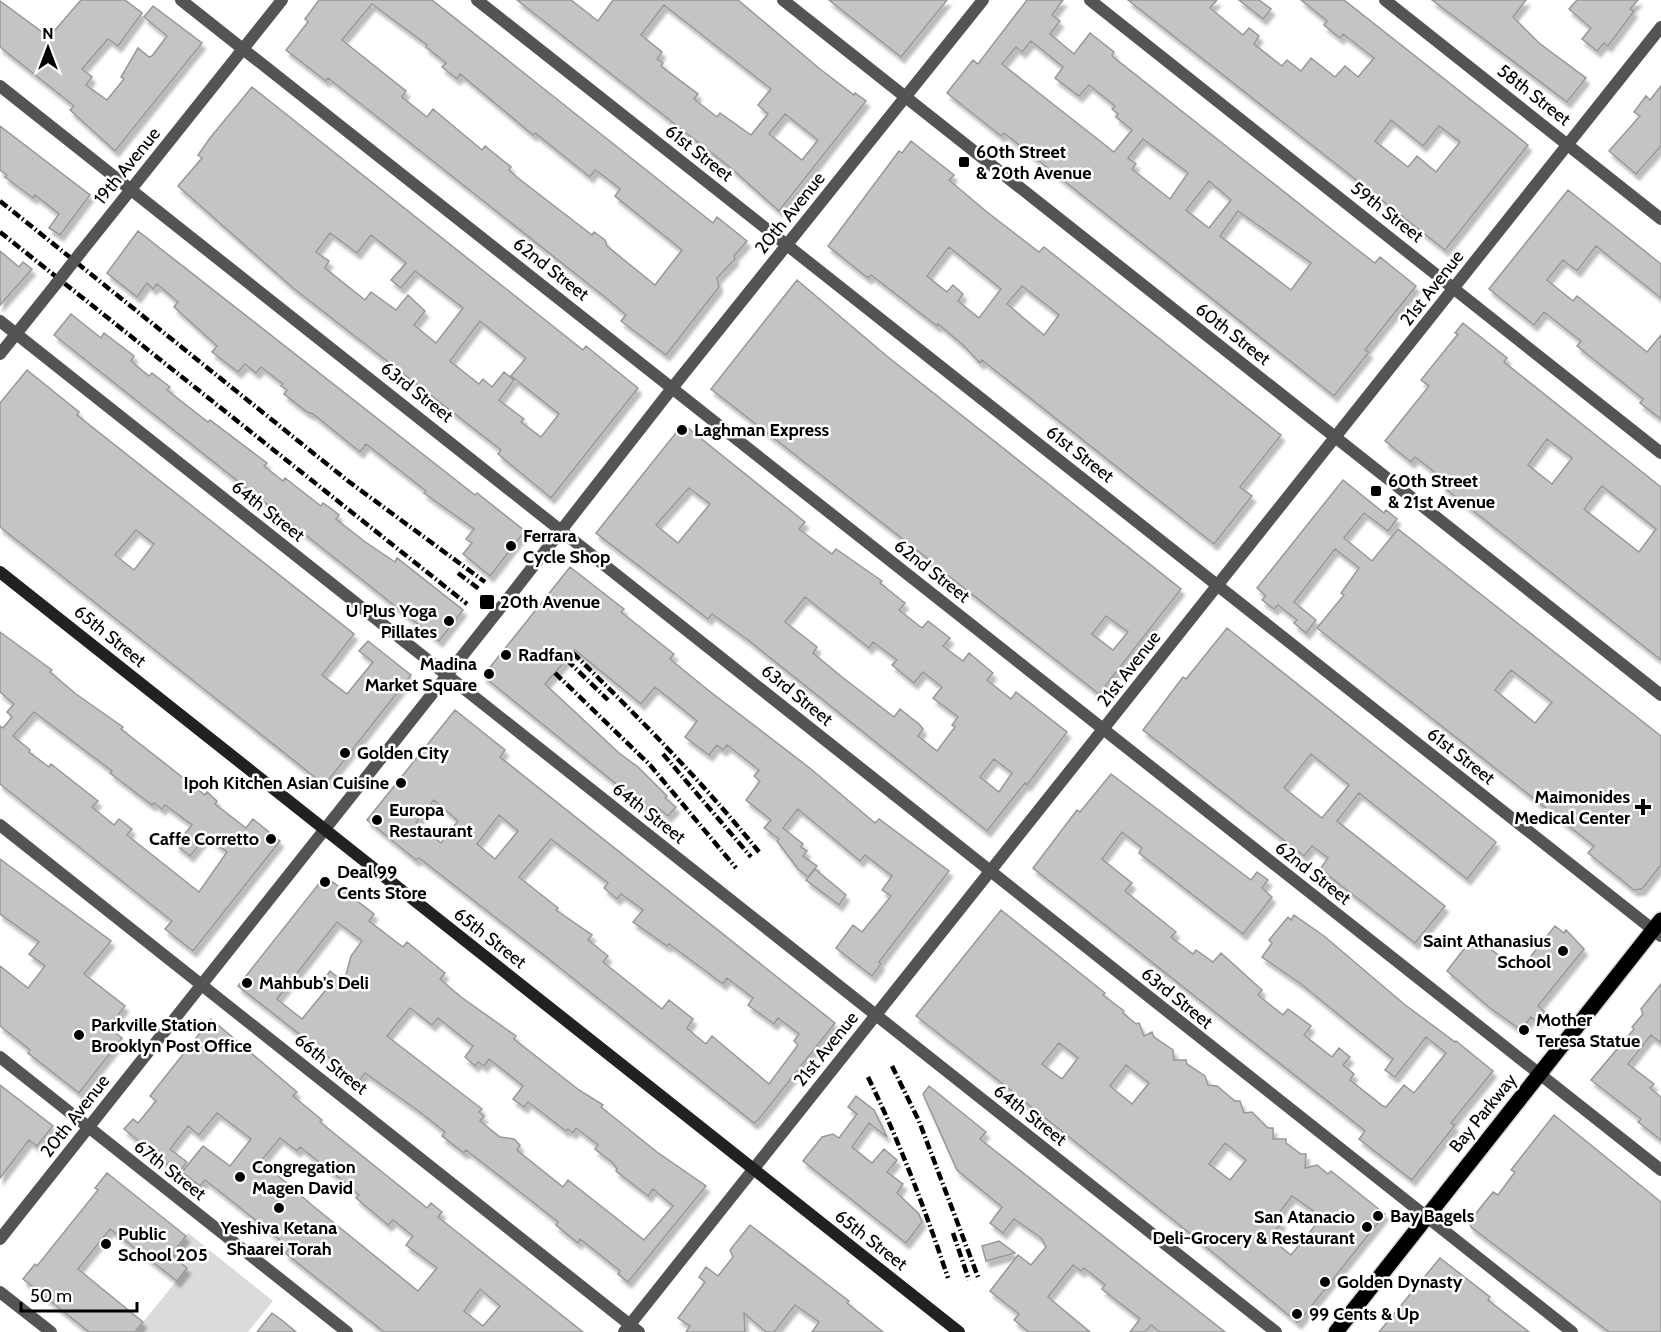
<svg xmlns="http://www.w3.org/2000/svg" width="1661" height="1332" font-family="Cabin,sans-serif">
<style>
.green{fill:#dbdbdb}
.building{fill:#c4c4c4;stroke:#989898;stroke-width:1.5;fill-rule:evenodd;filter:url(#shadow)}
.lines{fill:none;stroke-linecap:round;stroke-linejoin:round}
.primary-casing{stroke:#dbdbdb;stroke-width:18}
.minor{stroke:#545454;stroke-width:12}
.tertiary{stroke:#545454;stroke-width:12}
.secondary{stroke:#212121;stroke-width:12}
.primary{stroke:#000;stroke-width:15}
.rail{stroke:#000;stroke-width:4.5;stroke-dasharray:9 3 1.5 3;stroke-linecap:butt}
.minor-bridge{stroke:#545454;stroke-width:12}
.tertiary-bridge{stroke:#545454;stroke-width:12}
.poi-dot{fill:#000;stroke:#fff;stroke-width:2}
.labels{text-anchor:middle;stroke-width:5;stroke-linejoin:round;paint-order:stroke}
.street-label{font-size:18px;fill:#000;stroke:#fff}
.poi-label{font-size:18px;font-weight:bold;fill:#000;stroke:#fff;text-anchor:start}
</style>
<defs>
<filter id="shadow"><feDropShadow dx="3.5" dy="6" stdDeviation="1.5" flood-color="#0004"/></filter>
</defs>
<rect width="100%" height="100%" fill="#fff"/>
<path class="green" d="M188,1233L273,1301L248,1332H135L187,1268L171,1255Z"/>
<path class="building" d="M81,0H125L142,13L118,46L108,39L82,69L92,77L86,85L107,100L124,79L121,77L138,48L149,57L152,56L167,36L144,17L153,6L202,43L115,151L70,110L74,106L0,47V1L49,37Z
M319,0H432L713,223L717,217L747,241L734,256L735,259L717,278L719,287L666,355L621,321L626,315L606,298L328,78L326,81L286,50L308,22L305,19ZM372,4L427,45L426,47L446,63L442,67L457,79L460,74L533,135L535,133L590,177L595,170L605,177L620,189L615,196L682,250L655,285L607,246L605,240L594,232L592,235L518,178L509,170L511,167L485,146L482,150L433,109L427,117L402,97L406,91L342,40Z
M517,0H571L598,21L613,0H738L820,69L854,95L855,93L866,101L779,211L732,169ZM664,5L771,89L758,105L768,114L751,135L720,113L717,117L694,99L698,94L661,66L663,63L657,59L662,52L641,35ZM785,114L818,140L802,160L769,134Z
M829,0H947L901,57Z
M1027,0H1063L1052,15L1060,21L1050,34L1074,54L1090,33L1114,52L1112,56L1354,247L1375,263L1380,257L1416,286L1365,350L1369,352L1334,396L1004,133L1001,136L947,93L973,60L978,64ZM1031,41L1063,67L1055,78L1079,96L1089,85L1115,106L1112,109L1118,114L1116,117L1132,130L1114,152L1002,64L1016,47L1022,52ZM1143,139L1188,173L1170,199L1132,169L1136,164L1128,158ZM1209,181L1231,200L1209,228L1186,210ZM1238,211L1311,263L1291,290L1220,236Z
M1128,0H1217L1210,8L1243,35L1249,28L1259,36L1254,44L1282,66L1287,60L1301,71L1311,58L1335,77L1345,66L1358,77L1374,58L1343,34L1340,38L1324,25L1327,21L1301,0H1344L1528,145L1445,250ZM1391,120L1423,146L1439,126L1460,142L1436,172L1417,156L1408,167L1375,141Z
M1239,0H1259L1271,9L1263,19Z
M1432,0H1526L1513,17L1539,43L1586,78L1567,102Z
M1577,0H1638L1630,9L1634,11L1608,46L1604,43L1597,51L1582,39L1591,28L1569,9Z
M1661,86V146L1636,174L1609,151L1640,116L1634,112L1646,96L1650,100Z
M252,87L549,323L583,350L586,346L638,388L551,498L498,454L501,450L293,288L178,186L202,158L198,155L210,138ZM330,233L357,253L371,235L406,263L391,280L401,288L415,271L463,308L436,343L414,325L425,311L408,295L396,310L371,292L365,300L325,268L329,261L316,252ZM480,321L526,358L511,376L559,414L541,437L521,422L524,419L499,400L514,380L504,372L492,387L483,379L479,384L450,361Z
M0,126L90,195L60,235L49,228L59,214L35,195L33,198L5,177L7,175L0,170Z
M911,141L954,175L949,180L987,212L1039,252L1044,247L1281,435L1240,487L1252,496L1214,544L982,360L980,363L963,345L938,324L937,326L871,275L868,278L828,246L899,151L902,153ZM949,247L1001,289L979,318L958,301L963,294L953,285L947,292L927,276ZM1022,286L1059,315L1044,335L1007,304Z
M1568,190L1661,264V298L1596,246L1577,271L1563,260L1547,280L1573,301L1577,296L1647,352L1661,335V419L1640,403L1643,399L1577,346L1581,341L1544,312L1534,325L1489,289Z
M138,231L475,495L477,493L525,531L490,576L463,554L472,543L466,539L474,529L424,493L426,491L366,444L360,452L313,414L307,412L284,394L287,390L281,386L283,384L261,367L256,373L245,364L238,372L212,352L217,346L174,307L178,302L157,284L153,289L147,283L137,297L107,273Z
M0,251L19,267L23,262L32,269L0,305Z
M797,280L888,357L1181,589L1099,694L941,570L939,572L930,565L932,562L711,389ZM1106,616L1128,632L1113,650L1092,634Z
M71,314L101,338L104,333L134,356L131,361L149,376L152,373L170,387L167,390L208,422L210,420L267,463L264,466L283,481L285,478L321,506L323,503L329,507L339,515L336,519L364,541L395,562L397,558L463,610L439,641L54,335Z
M1463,323L1507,358L1504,362L1661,487V660L1442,486L1446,481L1415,457L1411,462L1385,441L1429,386L1421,380L1458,334L1455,333ZM1547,439L1572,458L1552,484L1528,465ZM1602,486L1656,529L1639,552L1584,509Z
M27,370L79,412L77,415L354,634L322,675L347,694L373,662L359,651L368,641L411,675L327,782L322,783L0,527V403ZM136,530L154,544L134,570L115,555Z
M683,424L805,522L799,529L832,554L836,549L882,581L880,583L905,603L899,610L922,628L928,621L950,638L943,646L963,661L969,653L993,673L987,680L1011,699L1016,692L1067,732L1027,785L1025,783L987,831L748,640L712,614L708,619L596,533ZM689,488L710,504L678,543L656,525ZM805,597L869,648L873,642L897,660L892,665L914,683L923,672L942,687L933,698L958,717L952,725L955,727L937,751L918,736L923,729L919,724L900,709L894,717L842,677L813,653L817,647L785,622ZM994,759L1012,773L999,792L980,777Z
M1343,480L1384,513L1386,510L1397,519L1388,531L1364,513L1344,538L1372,561L1398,529L1661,736V865L1642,889L1634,890L1588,853L1594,846L1317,628L1344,595L1341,593L1359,568L1335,549L1294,602L1316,620L1306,633L1294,623L1297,620L1278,605L1274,609L1262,600L1266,596L1257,588ZM1511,670L1552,702L1535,723L1495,690Z
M570,567L624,609L621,612L674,654L670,659L708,690L811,769L875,823L879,819L949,871L879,962L881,964L872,976L836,948L853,925L862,932L891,896L882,890L892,876L865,855L860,861L798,809L783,828L803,844L801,847L807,851L803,856L817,866L808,877L798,869L777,841L779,839L764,828L771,820L746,800L760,781L754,776L759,770L727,745L723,750L717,745L709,755L685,737L697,721L655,687L641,704L575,650L545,684L619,753L638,767L667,796L665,798L676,807L668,816L657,807L652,813L483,676Z
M1227,628L1496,842L1467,879L1359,793L1337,821L1445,906L1415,943L1320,869L1328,858L1312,846L1304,856L1143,730L1183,677L1186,679ZM1311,754L1349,785L1322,818L1284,788Z
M0,632L52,670L50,672L76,694L123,727L121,729L205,795L207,792L217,801L215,804L246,828L253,819L280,841L193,951L165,929L172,921L0,784V726L3,728L12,717L7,712L14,704L0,692ZM34,712L112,771L110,773L152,805L154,803L162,809L165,805L192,825L176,845L190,856L206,836L227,852L199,892L127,835L132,829L119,819L114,825L92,807L98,801L51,764L49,767L29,752L30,750L13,736Z
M455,710L505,750L500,757L835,1023L759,1119L754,1123L545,956L419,858L416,860L367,820ZM434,800L458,821L441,843L416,822ZM499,815L518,831L495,859L477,844ZM551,839L608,883L604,888L617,899L621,894L643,910L633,922L667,946L669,944L723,984L727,978L753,998L748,1005L774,1024L778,1018L799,1034L794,1041L798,1045L769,1084L712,1036L706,1044L696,1036L687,1028L693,1019L669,1000L662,1009L603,962L608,956L588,940L592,935L556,910L558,908L519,877Z
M1111,774L1251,880L1257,872L1268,880L1262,888L1272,897L1243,934L1139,853L1142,848L1122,832L1102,859L1132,883L1125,891L1176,932L1171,937L1193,954L1196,950L1213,962L1221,953L1262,990L1258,995L1283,1015L1288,1009L1311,1026L1304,1035L1332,1057L1339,1048L1350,1057L1343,1065L1354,1074L1350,1080L1383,1106L1386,1107L1404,1085L1414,1093L1446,1053L1426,1037L1395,1077L1385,1070L1393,1059L1301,984L1262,957L1272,943L1269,940L1288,917L1291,920L1294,915L1324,936L1404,1004L1455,1042L1456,1041L1493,1071L1451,1123L1455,1125L1412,1180L1359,1139L1365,1131L1033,868L1077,810L1080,812Z
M0,859L111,941L84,974L125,1006L109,1027L122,1038L79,1093L28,1053L30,1050L0,1026V966L28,988L45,966L29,954L39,942L0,914Z
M815,869L846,895L839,905L806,880Z
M325,876L374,914L369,921L403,947L407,942L445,973L440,979L461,997L516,1036L514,1039L579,1090L603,1105L601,1107L657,1152L706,1186L628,1282L618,1274L620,1271L580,1239L578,1243L556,1225L558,1222L529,1199L466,1150L464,1153L442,1136L445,1132L417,1110L365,1073L359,1081L238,986ZM337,922L362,941L351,956L344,982L330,971L323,981L329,986L302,1019L277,999ZM410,1008L432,1025L438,1018L473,1046L465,1057L475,1066L478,1062L484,1066L489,1059L523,1086L513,1099L524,1107L528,1102L566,1131L568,1129L573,1133L576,1128L598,1145L595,1149L613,1163L617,1169L616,1171L648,1196L653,1189L673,1206L644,1240L568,1180L563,1187L517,1150L520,1145L514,1139L500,1137L480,1121L484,1116L479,1112L482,1109L387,1036Z
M1001,910L1105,993L1103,995L1124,1011L1123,1013L1136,1024L1139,1023L1144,1036L1152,1032L1154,1037L1173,1050L1174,1060H1186L1187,1064L1205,1076L1208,1085L1217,1086L1235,1101H1240L1244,1113L1252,1112L1268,1128H1273V1139H1286V1143L1301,1154H1306L1305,1168L1317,1165L1328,1174L1331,1171L1385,1214L1298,1323L1182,1227L1024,1101L1022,1104L1011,1095L1013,1092L916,1016ZM1059,1043L1078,1058L1062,1079L1042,1064ZM1126,1065L1149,1083L1132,1104L1110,1086ZM1225,1143L1246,1160L1230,1180L1209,1164ZM1292,1196L1322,1217L1291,1255L1270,1238L1282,1222L1276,1217Z
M1555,926L1564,933L1566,930L1584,949L1538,1006L1545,1012L1537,1022L1531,1017L1521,1030L1490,1008L1447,971L1474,936L1519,971Z
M1661,984V1043L1651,1035L1628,1064L1654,1084L1650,1088L1661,1097V1140L1638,1122L1641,1119L1591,1080L1634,1029L1632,1027L1643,1014L1641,1009Z
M211,1019L297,1092L293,1096L322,1120L320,1122L427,1208L431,1203L442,1212L438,1217L583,1332H384L285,1253L290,1248L238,1206L205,1180L200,1186L182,1172L203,1146L230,1166L251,1139L217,1113L199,1135L188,1126L170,1149L187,1162L178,1173L124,1129L133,1119L138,1123L156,1101L150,1096ZM280,1138L297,1151L300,1147L348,1185L359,1195L356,1198L388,1225L393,1220L413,1236L406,1245L437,1268L418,1291L313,1206L261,1161ZM480,1289L500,1306L483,1326L464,1311Z
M0,1085L53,1126L37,1146L29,1140L0,1178Z
M929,1086L986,1132L980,1139L1225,1332H1160L1151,1325L1145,1332H1130L1140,1319L1102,1289L1105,1285L1084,1268L1081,1271L1073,1265L1048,1297L1090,1332H1029L1014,1320L1019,1314L990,1291L1018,1255L1031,1265L1046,1247L1041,1238L1014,1219L1003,1233L990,1223L1002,1207L957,1170L923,1094Z
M856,1096L874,1110L887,1137L869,1123L852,1147L872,1163L884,1149L897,1160L887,1172L903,1184L897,1193L919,1214L922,1222L906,1243L803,1161L822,1137L833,1134L839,1138L857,1114L848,1107Z
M1554,1115L1661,1202V1332H1609L1471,1227L1469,1222L1493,1192L1498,1195L1515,1172L1511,1170Z
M107,1173L186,1236L171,1255L187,1268L177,1281L110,1229L78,1269L143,1322L135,1332H89L23,1279L35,1264L37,1266L98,1190L95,1188Z
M750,1225L849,1301L847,1303L883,1332H812L819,1322L795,1305L774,1332H766L744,1313L745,1332H686L690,1326L678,1318L705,1282L699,1277L706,1267L718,1276L733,1257L730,1250Z
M999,1241L1015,1253L986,1261L982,1246Z
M1440,1258L1490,1297L1488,1300L1529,1332H1379Z
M272,1313L283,1321L296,1332H257Z"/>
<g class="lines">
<defs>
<path id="primary" d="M1336,1332L1661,920"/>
</defs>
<use href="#primary" class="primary-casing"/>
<path class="minor" d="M181,0L1661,1170
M477,0L1661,936
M783,0L1661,695
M1090,0L1661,453
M1385,0L1661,219
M0,86L1572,1332
M81,252L282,0
M0,321L1276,1332
M0,354L56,284
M0,825L639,1332
M0,1057L347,1332
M0,1292L51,1332"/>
<path class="tertiary" d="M510,596L673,387L983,0
M0,1239L486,626
M624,1332L1661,27"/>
<path class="secondary" d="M0,572L959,1332"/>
<use href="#primary" class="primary"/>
<path class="rail" d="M0,201L348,481L485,582
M0,232L467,604
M458,573L479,589
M573,653C638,717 701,780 759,852
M567,660L608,700
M555,673L650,765L736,868
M663,754L751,857
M892,1066L919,1121L978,1277
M868,1077C900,1143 925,1209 948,1278
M953,1233L969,1280"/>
<path class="minor-bridge" d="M56,284L81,252"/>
<path class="tertiary-bridge" d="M486,626L510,596"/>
</g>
<g class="poi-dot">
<rect x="958" y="156" width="12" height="12" rx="3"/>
<circle cx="682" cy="430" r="6"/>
<rect x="1370" y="485" width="12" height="12" rx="3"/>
<circle cx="511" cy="546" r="6"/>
<rect x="479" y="594" width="16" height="16" rx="3"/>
<circle cx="449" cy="621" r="6"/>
<circle cx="506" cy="655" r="6"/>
<circle cx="489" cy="674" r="6"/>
<circle cx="345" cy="753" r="6"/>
<circle cx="401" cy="783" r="6"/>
<path d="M1640 798h6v6h6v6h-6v6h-6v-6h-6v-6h6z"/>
<circle cx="377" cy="820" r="6"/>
<circle cx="271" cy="839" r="6"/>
<circle cx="325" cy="882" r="6"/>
<circle cx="1563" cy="951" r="6"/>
<circle cx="247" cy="983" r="6"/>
<circle cx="1524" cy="1030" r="6"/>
<circle cx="79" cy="1035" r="6"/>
<circle cx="240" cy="1177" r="6"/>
<circle cx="279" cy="1208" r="6"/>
<circle cx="1378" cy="1216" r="6"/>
<circle cx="1367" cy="1227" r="6"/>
<circle cx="106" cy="1244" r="6"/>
<circle cx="1325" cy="1282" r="6"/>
<circle cx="1297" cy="1314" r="6"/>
</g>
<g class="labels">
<g class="street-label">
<text transform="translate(1534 95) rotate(38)" y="6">58th Street</text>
<text transform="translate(699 153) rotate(38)" y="6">61st Street</text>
<text transform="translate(127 166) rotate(-51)" y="6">19th Avenue</text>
<text transform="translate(1387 212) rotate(38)" y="6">59th Street</text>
<text transform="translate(790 213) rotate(-51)" y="6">20th Avenue</text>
<text transform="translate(551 269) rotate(38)" y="6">62nd Street</text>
<text transform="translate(1432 288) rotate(-52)" y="6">21st Avenue</text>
<text transform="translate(1233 334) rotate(38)" y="6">60th Street</text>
<text transform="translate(417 392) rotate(38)" y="6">63rd Street</text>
<text transform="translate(1080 454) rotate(38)" y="6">61st Street</text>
<text transform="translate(268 511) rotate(38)" y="6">64th Street</text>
<text transform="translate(932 571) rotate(38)" y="6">62nd Street</text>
<text transform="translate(110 636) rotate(39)" y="6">65th Street</text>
<text transform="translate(1129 669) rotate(-52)" y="6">21st Avenue</text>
<text transform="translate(797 695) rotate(39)" y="6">63rd Street</text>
<text transform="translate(1461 756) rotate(38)" y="6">61st Street</text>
<text transform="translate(649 813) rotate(38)" y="6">64th Street</text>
<text transform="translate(1313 873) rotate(38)" y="6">62nd Street</text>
<text transform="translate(490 938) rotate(38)" y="6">65th Street</text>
<text transform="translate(1177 998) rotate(39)" y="6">63rd Street</text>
<text transform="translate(826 1049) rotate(-51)" y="6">21st Avenue</text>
<text transform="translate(331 1064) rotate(38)" y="6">66th Street</text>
<text transform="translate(1483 1113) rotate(-51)" y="6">Bay Parkway</text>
<text transform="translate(1030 1115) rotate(38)" y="6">64th Street</text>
<text transform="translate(75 1116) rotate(-52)" y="6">20th Avenue</text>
<text transform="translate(170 1170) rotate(38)" y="6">67th Street</text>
<text transform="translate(871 1240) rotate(38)" y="6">65th Street</text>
</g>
<g class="poi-label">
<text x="976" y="158">60th Street<tspan x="976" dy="21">&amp; 20th Avenue</tspan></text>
<text x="694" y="436">Laghman Express</text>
<text x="1388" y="487">60th Street<tspan x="1388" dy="21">&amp; 21st Avenue</tspan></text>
<text x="523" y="542">Ferrara<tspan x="523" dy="21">Cycle Shop</tspan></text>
<text x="500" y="608">20th Avenue</text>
<text x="437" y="617" text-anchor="end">U Plus Yoga<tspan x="437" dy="21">Pillates</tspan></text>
<text x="518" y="661">Radfan</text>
<text x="477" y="670" text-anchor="end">Madina<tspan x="477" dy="21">Market Square</tspan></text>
<text x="357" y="759">Golden City</text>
<text x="389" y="789" text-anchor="end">Ipoh Kitchen Asian Cuisine</text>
<text x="1630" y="803" text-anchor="end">Maimonides<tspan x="1630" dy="21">Medical Center</tspan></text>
<text x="389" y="816">Europa<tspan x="389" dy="21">Restaurant</tspan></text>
<text x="259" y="845" text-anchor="end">Caffe Corretto</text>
<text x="337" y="878">Deal 99<tspan x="337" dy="21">Cents Store</tspan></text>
<text x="1551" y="947" text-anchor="end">Saint Athanasius<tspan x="1551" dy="21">School</tspan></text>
<text x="259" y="989">Mahbub's Deli</text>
<text x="1536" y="1026">Mother<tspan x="1536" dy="21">Teresa Statue</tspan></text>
<text x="91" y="1031">Parkville Station<tspan x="91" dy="21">Brooklyn Post Office</tspan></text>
<text x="252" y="1173">Congregation<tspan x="252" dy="21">Magen David</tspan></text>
<text x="1390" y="1222">Bay Bagels</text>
<text x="1355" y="1223" text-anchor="end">San Atanacio<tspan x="1355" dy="21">Deli-Grocery &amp; Restaurant</tspan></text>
<text x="279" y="1234" text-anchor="middle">Yeshiva Ketana<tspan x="279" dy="21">Shaarei Torah</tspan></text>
<text x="118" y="1240">Public<tspan x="118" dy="21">School 205</tspan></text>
<text x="1337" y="1288">Golden Dynasty</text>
<text x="1309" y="1320">99 Cents &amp; Up</text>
</g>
</g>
<g transform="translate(48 48)" stroke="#ffffff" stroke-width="4.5" paint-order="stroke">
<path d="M0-4.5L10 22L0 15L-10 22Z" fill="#000000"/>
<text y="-9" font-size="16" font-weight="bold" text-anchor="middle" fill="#000000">N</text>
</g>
<path d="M21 1302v9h116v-9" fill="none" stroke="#000000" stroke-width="3"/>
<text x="30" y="1302" font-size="18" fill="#000000" stroke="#ffffff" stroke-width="4.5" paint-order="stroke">50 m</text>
</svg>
